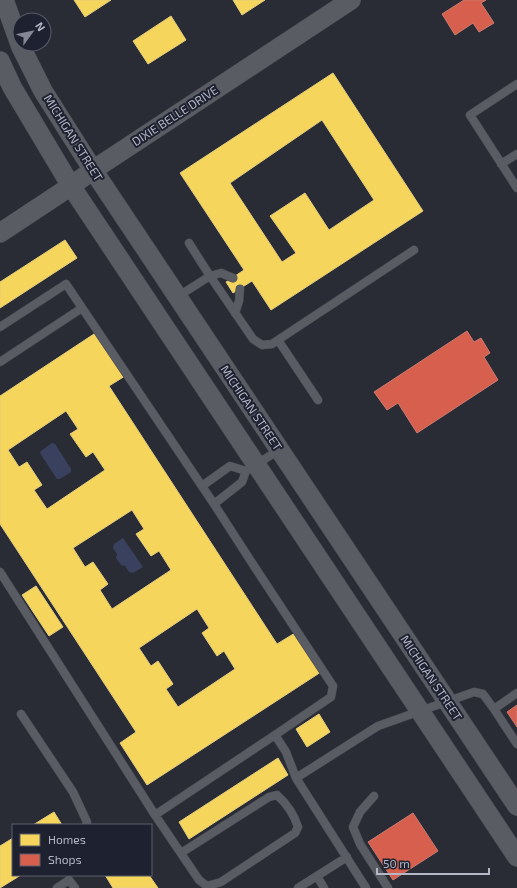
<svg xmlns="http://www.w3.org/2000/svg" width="517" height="888" font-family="'Exo 2',sans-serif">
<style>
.water{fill:#3a415e}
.homes{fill:#f6d55c;stroke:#e2cc7c;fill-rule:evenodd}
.shops{fill:#d6604d;stroke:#cc7a71}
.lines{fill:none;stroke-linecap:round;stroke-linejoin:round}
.service-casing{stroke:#484950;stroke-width:9}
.tertiary-casing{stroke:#484950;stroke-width:20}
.service{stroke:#5a5c64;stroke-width:8}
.tertiary{stroke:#5a5c64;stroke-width:19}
.labels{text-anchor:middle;stroke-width:4;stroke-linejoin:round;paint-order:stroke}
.street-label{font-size:12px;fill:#b4b7c6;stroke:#1e2130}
</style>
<rect width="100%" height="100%" fill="#2a2c35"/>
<path class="water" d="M52,443L55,444L71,469V472L60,479H57L40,453L41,451Z
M123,538L143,567L133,573L129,572L125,566L121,565L116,558L117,554L113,548L114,544Z"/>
<path class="homes" d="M74,0H111L85,17Z
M233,0H265L242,15Z
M171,16L186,40L148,64L133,41Z
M333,73L423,211L271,310L252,281L233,293L226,282L244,270L180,173ZM322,120L374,200L329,230L305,193L270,216L296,253L282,262L230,183Z
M65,240L77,258L0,308V282Z
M97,332L125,376L109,386L277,644L295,633L321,672L147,785L120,743L136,732L0,524V396ZM66,411L78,429L70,434L86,457L93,452L105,470L47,509L34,490L42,485L27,462L19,467L8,450ZM132,510L144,529L136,534L151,556L159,551L171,570L112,609L100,590L108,584L93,562L85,567L73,548ZM197,609L209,628L202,633L217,656L224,651L235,669L178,707L166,689L173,684L158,661L151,666L139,648Z
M36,586L63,627L49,636L22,595Z
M319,714L330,732L307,747L296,729Z
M278,758L288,775L189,839L179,822Z
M54,812L62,825H33Z
M13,838V875H21L0,888V846Z
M105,875H149L158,888H113Z"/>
<path class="shops" d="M464,0H486L481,3L494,23L479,32L473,23L455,35L442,14Z
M467,331L474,342L481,338L490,353L484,357L498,380L417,433L398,403L387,410L374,392Z
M517,705V727L507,712Z
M413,813L438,851L393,880L368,842Z"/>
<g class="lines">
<defs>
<path id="service" d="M517,84L470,115L517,188
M501,164L517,154
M189,243L210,276L221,273L233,278
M177,297L210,276L253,339L262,345L272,344L414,250
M235,313L239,301L240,289
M0,327L66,284L214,504L256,569L333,686L331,697L275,735L155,815L0,572
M278,340L318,400
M0,362L82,308
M202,486L230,466L246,471
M214,504L242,482L246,471L279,450
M494,709L517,693
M21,714L73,792L87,822L86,825
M275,735L286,752L296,778
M374,796L360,812L353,827L360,844L388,888
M155,815L199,880L207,886L221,882L295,833L298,827C294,814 287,804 277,795L269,797L181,853
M317,876L324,888
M57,888L69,880L75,888
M298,888L347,857
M366,888L296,778L378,726L474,692L483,694L494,709L517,744"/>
<path id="tertiary" d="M4,0L21,47L43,91L93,170L517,806
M0,61L12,87L71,186L517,857
M0,233L71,186L93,170L351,0"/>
</defs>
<use href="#service" class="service-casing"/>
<use href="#tertiary" class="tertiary-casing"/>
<use href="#service" class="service"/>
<use href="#tertiary" class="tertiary"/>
</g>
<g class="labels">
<g class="street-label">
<text transform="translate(175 116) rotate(-33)" y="4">DIXIE BELLE DRIVE</text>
<text transform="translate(73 138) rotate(58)" y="4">MICHIGAN STREET</text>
<text transform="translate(251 408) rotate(56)" y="4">MICHIGAN STREET</text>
<text transform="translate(431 678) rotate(56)" y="4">MICHIGAN STREET</text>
</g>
</g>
<rect x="12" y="824" width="140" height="52" fill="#1e2130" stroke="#5a5d6c"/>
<rect x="20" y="834" width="20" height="12" fill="#f6d55c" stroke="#5a5d6c"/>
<text x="48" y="844" font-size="12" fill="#b4b7c6">Homes</text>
<rect x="20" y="854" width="20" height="12" fill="#d6604d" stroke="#5a5d6c"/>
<text x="48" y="864" font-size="12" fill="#b4b7c6">Shops</text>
<g transform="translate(32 32) rotate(57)"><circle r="19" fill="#1e2130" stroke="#5a5d6c"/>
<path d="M0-3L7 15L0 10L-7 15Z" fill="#848693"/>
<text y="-6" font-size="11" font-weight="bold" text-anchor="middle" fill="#b4b7c6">N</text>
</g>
<path d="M377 868v6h112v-6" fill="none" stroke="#b4b7c6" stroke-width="2"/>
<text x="383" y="868" font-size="12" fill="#b4b7c6" stroke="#1e2130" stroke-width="3" paint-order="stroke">50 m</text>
</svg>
